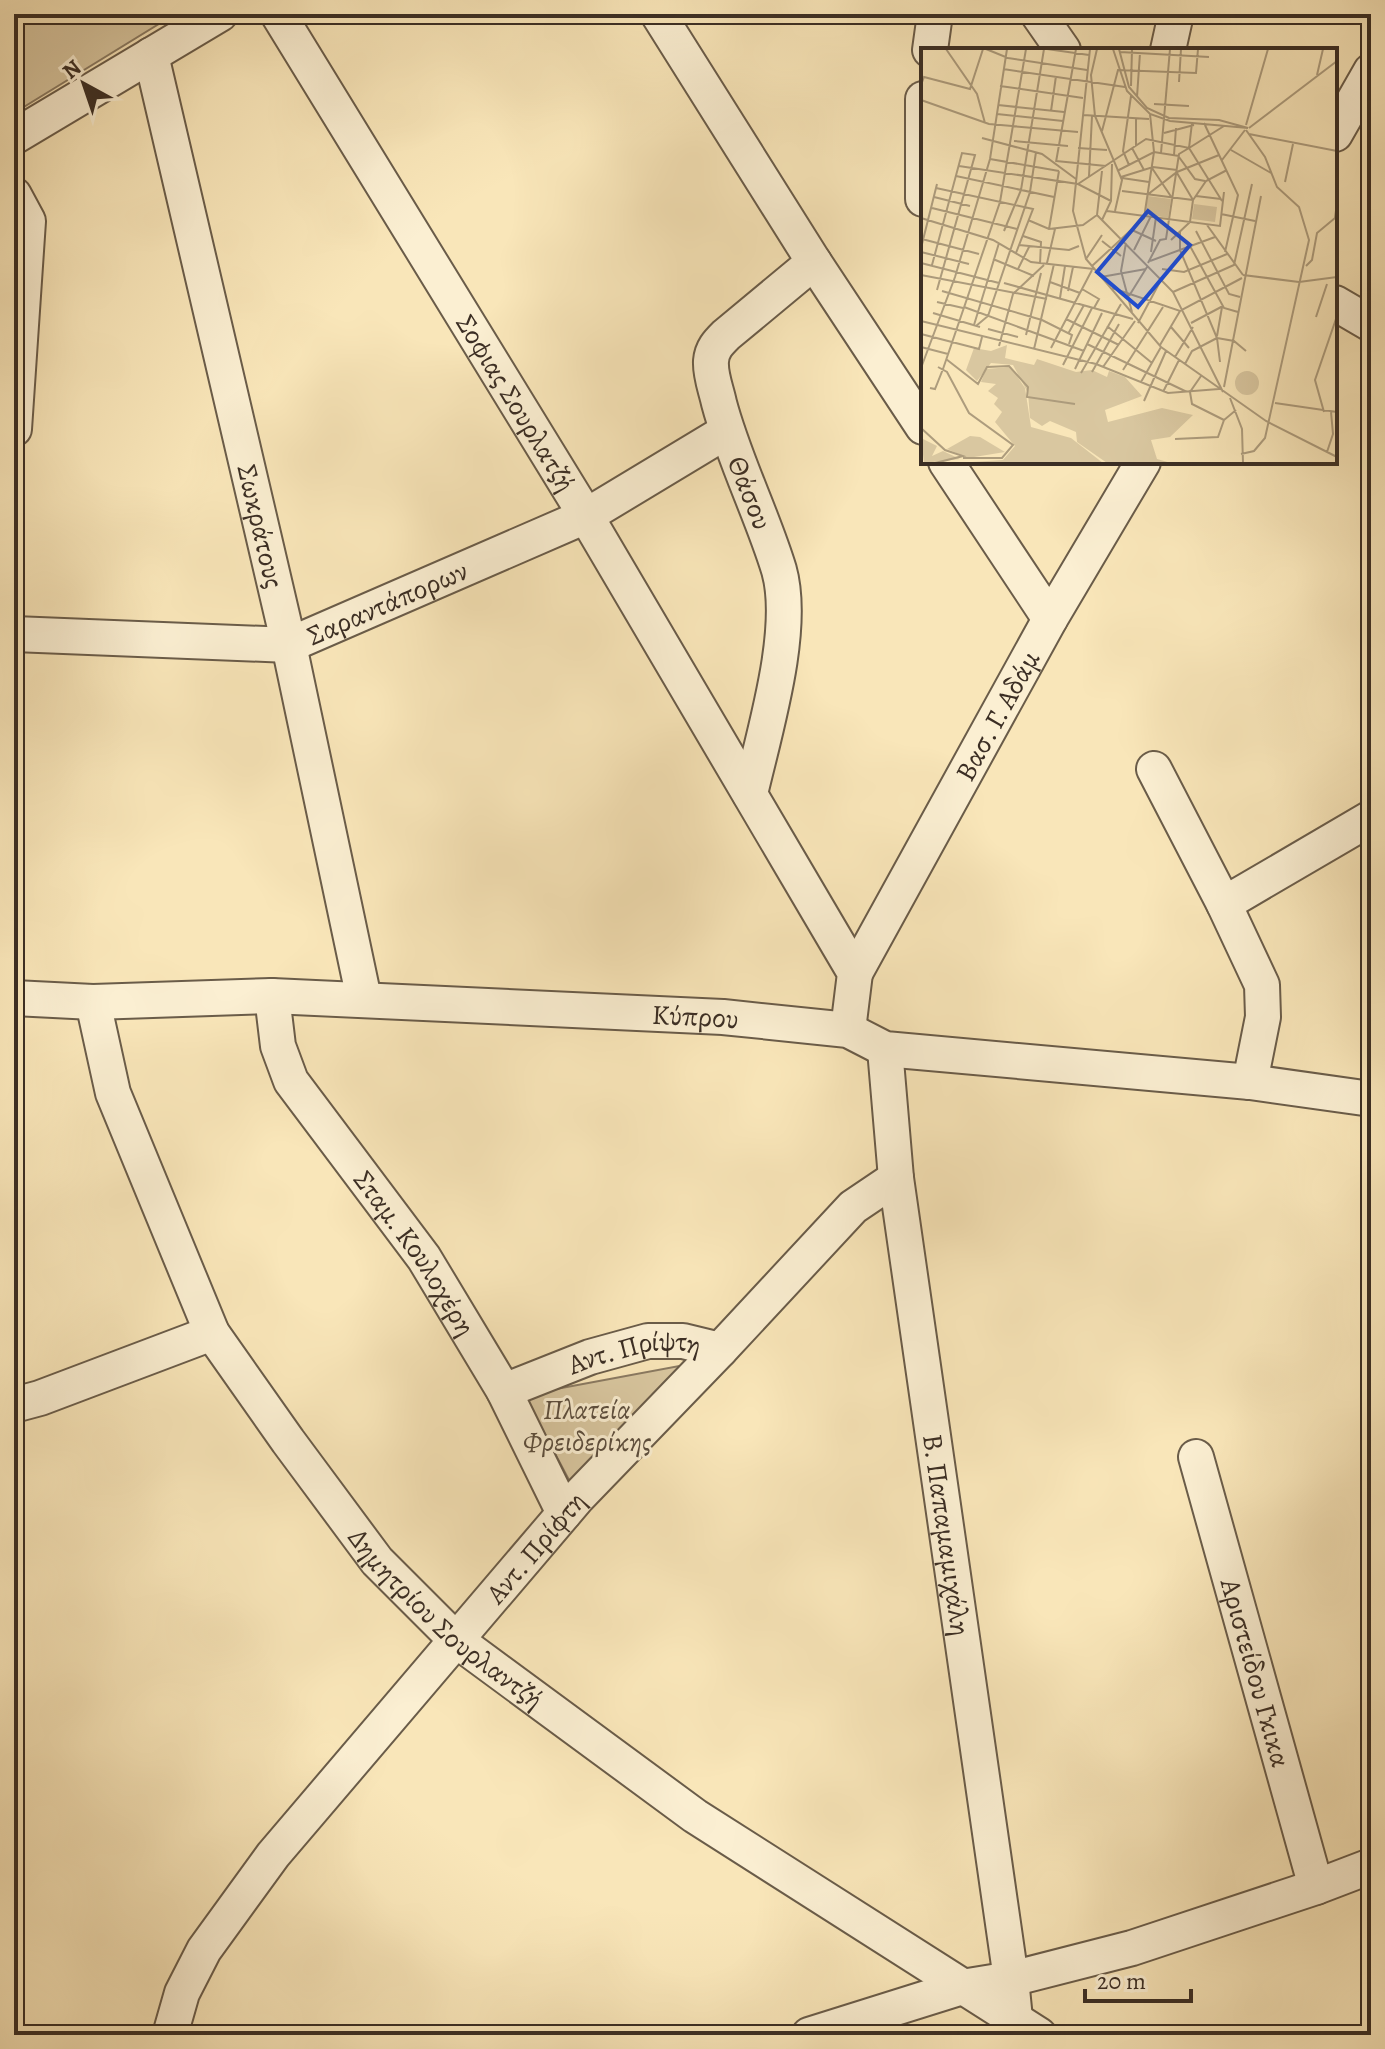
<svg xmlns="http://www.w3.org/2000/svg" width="1385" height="2049" font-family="Alegreya,serif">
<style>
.green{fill:#d9c7a0;stroke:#8a7a62;stroke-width:2}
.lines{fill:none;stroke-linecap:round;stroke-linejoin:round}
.minor-casing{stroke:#6a5c49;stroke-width:38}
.minor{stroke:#fbefd2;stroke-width:34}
.labels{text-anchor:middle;stroke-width:6;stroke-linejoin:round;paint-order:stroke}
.street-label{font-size:28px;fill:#3b2e24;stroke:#fbefd2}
.park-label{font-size:28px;font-style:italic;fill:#5b4d3d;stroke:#fbefd2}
.inset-road{fill:none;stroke:#ad9c7d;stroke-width:2}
.view{fill:#1d4ed8;fill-opacity:0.15;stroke:#1d4ed8;stroke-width:4}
.inset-edge{fill:none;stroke:#3b2e24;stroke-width:4}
</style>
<rect width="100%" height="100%" fill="#f9e6b9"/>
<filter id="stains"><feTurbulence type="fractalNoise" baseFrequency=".0025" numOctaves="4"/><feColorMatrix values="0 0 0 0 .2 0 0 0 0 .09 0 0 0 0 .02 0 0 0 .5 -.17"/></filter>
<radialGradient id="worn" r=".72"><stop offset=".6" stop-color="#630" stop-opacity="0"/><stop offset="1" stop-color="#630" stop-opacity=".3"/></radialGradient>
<path class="green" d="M14,14H175L14,113Z
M706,1361L578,1497L524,1395Z"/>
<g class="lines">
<defs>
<g id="minor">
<path id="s1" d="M278,14L586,516L855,973L848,1030"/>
<path id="s2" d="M658,14L814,262L726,335C718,343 712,349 711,361C710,375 716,389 719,403C734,460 762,514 779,570C796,630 764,733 750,794"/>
<path d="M1038,14L1063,50"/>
<path d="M930,50L935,14"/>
<path d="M1168,50L1176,14"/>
<path id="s3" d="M151,55L289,645L364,999"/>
<path d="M923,99V199"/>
<path d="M1335,134L1371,71"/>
<path d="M14,137L220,14"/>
<path d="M14,195L28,221L14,429"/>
<path d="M814,262L923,427"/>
<path d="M1335,303L1371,324"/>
<path d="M946,462L1050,619"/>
<path id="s4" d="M14,634L289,645L586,516L727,431"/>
<path d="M1154,769L1224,904L1262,985L1263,1017L1250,1082"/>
<path d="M1224,904L1371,818"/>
<path id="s5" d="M855,973L1050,619L1143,462"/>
<path id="s6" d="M272,996L278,1046L291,1081L424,1258L504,1391L564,1513"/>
<path id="s7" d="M14,998L93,1002L272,996L723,1017L848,1030L885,1049L1250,1082L1371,1099"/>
<path id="s8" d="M93,1002L113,1093L212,1333L288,1441L377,1561L456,1640L695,1816L1039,2035"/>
<path id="s9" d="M885,1049L896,1178L1011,1979L1015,2019"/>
<path id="s10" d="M504,1391L590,1357L648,1341H683L720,1350"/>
<path d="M14,1405L40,1398L212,1333"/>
<path id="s11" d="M1196,1457L1316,1887"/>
<path id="s12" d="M170,2035L182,1993L204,1950L273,1855L578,1497L720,1350L853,1207L896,1178"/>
<path d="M809,2035L962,1987L1011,1979L1132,1948L1316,1887L1371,1866"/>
</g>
</defs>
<use href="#minor" class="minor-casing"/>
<use href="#minor" class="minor"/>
</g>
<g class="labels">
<g class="street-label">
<text dy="10" stroke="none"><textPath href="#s1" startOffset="456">Σοφιας Σουρλατζή</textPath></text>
<text dy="10" stroke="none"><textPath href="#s2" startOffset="576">Θάσου</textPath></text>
<text dy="10" stroke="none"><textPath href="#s3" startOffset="484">Σωκράτους</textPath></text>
<text dy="10" stroke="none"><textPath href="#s4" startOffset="382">Σαραντάπορων</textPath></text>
<text dy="10" stroke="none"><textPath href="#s5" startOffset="294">Βασ. Γ. Αδάμ</textPath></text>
<text dy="10" stroke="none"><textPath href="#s7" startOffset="682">Κύπρου</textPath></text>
<text dy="10" stroke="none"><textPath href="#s6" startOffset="300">Σταμ. Κουλοχέρη</textPath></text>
<text dy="10" stroke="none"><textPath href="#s10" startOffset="138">Αντ. Πρίψτη</textPath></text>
<text dy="10" stroke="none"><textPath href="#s9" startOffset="490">Β. Παπαμαμιχάλη</textPath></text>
<text dy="10" stroke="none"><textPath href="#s12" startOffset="614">Αντ. Πρίφτη</textPath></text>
<text dy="10" stroke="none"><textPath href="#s8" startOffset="724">Δημητρίου Σουρλαντζή</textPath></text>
<text dy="10" stroke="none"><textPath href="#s11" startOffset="224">Αριστείδου Γκικα</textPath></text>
</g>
<g class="park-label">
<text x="587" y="1419">Πλατεία<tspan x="587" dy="32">Φρειδερίκης</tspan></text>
</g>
</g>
<g transform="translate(921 48)">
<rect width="416" height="416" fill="#f9e6b9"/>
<path d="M227,148L250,151L247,170L224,166ZM273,156L296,159L294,174L271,171ZM86,297L84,310L113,317L116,311L155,324L171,322L186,329L188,323L204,329L221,348L184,362L187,374L241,360L272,367L249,389L230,392L236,411L250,415H186L156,394L155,384L129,373L121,378L109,370L107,345L92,317L70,315L56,333L45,322L53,300L70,303ZM90,319L104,340L110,379L150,390L182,415H36L82,412L94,398L74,374L81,364L73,356L77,350L67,343L75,336L60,334L65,321ZM314 335a12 12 0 1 1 24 0a12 12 0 1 1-24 0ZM49,388L59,389L84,404L47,410L26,401ZM0,390L16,398L11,408L22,403L39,411L3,415Z" fill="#d9c7a0"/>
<path class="inset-road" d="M25,1L56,46L64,75M65,1L87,10L166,22M126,1L168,7M169,1L152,163L165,211L240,299L345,373L416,409M176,1L170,27L174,68L201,132L194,163M192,1L206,43L229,66L249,73L327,80L298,72L248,70L226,60L208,39L198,1M199,4L288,9M82,21L204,39M396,27L402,1M258,34L260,1M0,37L3,29L49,41L62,1M79,38L162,50M210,38L211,1M216,49L219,5M0,52L68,76L157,84M233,56L268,58M77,57L143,64M130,63L135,28M76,66L142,73M162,67L228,71M215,71V98M283,75L317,147L304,204M325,77L347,1M328,80L416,13M181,83L197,22L275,25L277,1M243,85L273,77M328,86L416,103M61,90L121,106L155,131M93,93L147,98M157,100L186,102M211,100L223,122M268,100L301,153M310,102L350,125M240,105L249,1M253,107L255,80M258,109L274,131L284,133M69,111L138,123M301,112L324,82M135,113L185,118M135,114L155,1M208,117L202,103L210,48M38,118L157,136L190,153M231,120L251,150M196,123L233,104L258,108M256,125L272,152M35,128L133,149M168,128L171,68M200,129L232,119L256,122M201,130L228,134M364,134L372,96M157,136L225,91L268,100L303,78M15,140L112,161L95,205M201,143L272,152M226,147L256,124L298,107M275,148L300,151M13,149L49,158M11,160L96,181M186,163L299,178L303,144M300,166L334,173M176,167L252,244L302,344M176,167L181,123M0,170L72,192L110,214L173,221M107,172L128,181L162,177L176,167M181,172L190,153L191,116M286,177L322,227M128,181L138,123M211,182L235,193M83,183L100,142L123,1M259,183V202L296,290L299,314M275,183L308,246L319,249M102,188L120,194L119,216M1,191L58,206M250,192L269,174L272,152L285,133L306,122M181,193L200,208M205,195L200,223L211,264M98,197L148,202L158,198M269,198L303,260L317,264M0,200L16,136M213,202L230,168M0,204L48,216M230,204L235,169M72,211L113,228M165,211L181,187M229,213L294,189M0,215L78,235M126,215L134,181M227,215L239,192L245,191L258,106L268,100L271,75M11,217L41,105L54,107L16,242M171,218L223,170L233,104L229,66M385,218L391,212L396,185L414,170L416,155M97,221L108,199M241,221L263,224L306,206M0,227L126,251M322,227L378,234M180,229L225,221M129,234L159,245M378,234L416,229M83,235L212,271M191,240L259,263L321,230M161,241L178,251L173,260M21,243L121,272L151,287L148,296M147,243L152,219M252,244L313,217L331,136M208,248L226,219M139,250L144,218M16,254L42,260M43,259L163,303M12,265L59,279M395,269L406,236M145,271L198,297M0,273L175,316L247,345L298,341M217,275L241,230M270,275L302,258M53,277L78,195M55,278L67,268L109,144L115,104M186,278L231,315M250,279L268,300M67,281L97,289M0,286L58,301L61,289M147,286L163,257M105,287L120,225M296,288L301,259M296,290L313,293L325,303M166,296L266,344M239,297L259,263M78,298L92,246L123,217M0,299L27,306M130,300L171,222M113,301L133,216M254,309L272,279M25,311L57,336L66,319L88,318L107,339L106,349L154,356M264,316L271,303L296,290M142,317L171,260M17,319L26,324L48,365L92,397L81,410H42M182,319L214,273M0,320L34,229L69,111L86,1M154,321L181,265M202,322L242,259M171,324L198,276M160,325L200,256M280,328L269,344L271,356L303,372M220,334L240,299M303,339L340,148M9,340L14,341L22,321L79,154L105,1M242,344L258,312M309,350L321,381L322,415M223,353L245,303M354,355L416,364M403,364L394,332L416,268M0,380L24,402L42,408L14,415M254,391L297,389L303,372L315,362M406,404L412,386L410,364M320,406L333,403L344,390L388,192L378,159L356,139L344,109L325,82"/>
<path class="view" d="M227,163L269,197L217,259L176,224Z"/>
<rect width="416" height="416" class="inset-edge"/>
</g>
<rect width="1385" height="2049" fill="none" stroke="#f9e6b9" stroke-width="48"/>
<rect x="16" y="16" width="1353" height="2017" fill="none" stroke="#3b2e24" stroke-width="4"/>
<rect x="24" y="24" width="1337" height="2001" fill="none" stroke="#3b2e24" stroke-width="2"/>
<g transform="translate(84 84) rotate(320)" stroke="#fbefd2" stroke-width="6" paint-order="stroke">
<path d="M0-6L14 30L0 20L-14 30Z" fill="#3b2e24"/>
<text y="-12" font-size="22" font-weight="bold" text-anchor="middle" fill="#3b2e24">N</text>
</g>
<path d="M1085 1989v12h106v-12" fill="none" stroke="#3b2e24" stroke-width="4"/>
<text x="1097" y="1989" font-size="24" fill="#3b2e24" stroke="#fbefd2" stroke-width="6" paint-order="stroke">20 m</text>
<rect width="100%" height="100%" filter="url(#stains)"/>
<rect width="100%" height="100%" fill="url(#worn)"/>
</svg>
